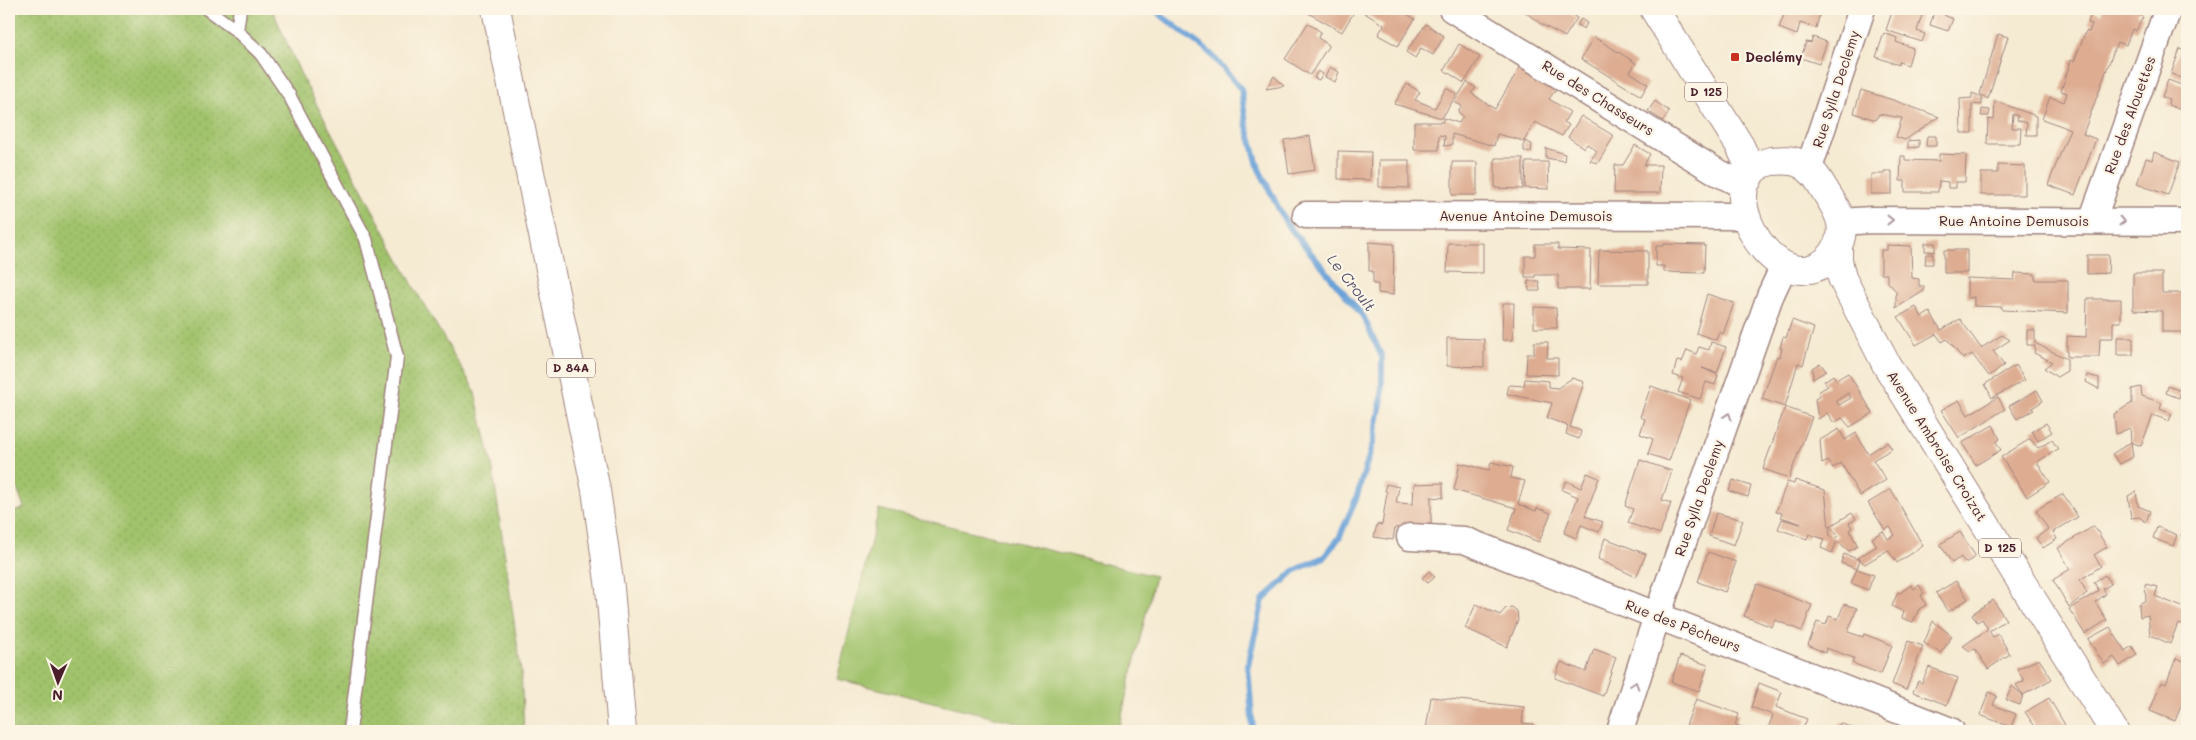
<svg xmlns="http://www.w3.org/2000/svg" width="2196" height="740" font-family="Mali,sans-serif">
<style>
.grass{fill:url(#grass-dots);stroke:#76714c}
.garden{fill:#a1c36c;stroke:#76714c}
.lines{fill:none;stroke-linecap:round;stroke-linejoin:round}
.stream{stroke:#69a1d8;stroke-width:6}
.building{fill:#ddac91;fill-rule:evenodd}
.service-casing{stroke:#a0847e;stroke-width:15}
.minor-casing{stroke:#a0847e;stroke-width:29}
.primary-casing{stroke:#a0847e;stroke-width:30}
.service{stroke:#fff;stroke-width:12}
.minor{stroke:#fff;stroke-width:26}
.primary{stroke:#fff;stroke-width:28}
.oneway{stroke:#ae9aa0}
.poi-dot{fill:#c8321e;stroke:#fcf5e5;stroke-width:2}
.labels{text-anchor:middle;stroke-width:4.5;stroke-linejoin:round;paint-order:stroke}
.shield{fill:#fcf5e5;stroke:#7f5f63;stroke-width:1}
.shield-label{font-size:12px;font-weight:bold;fill:#4a1f2b}
.poi-label{font-size:14px;font-weight:bold;fill:#4a1f2b;stroke:#fcf5e5;text-anchor:start}
.street-label{font-size:14px;fill:#4a1f2b;stroke:#fcf5e5}
.water-label{font-size:15px;font-style:italic;fill:#565370;stroke:#fcf5e5}
</style>
<defs>
<pattern id="grass-dots" width="8" height="8" patternUnits="userSpaceOnUse" patternTransform="scale(1.25)"><rect width="8" height="8" fill="#a1c36c"/><path d="M2 2h.1M6 6h.1" fill="none" stroke="#8ca75e" stroke-width="1.8" stroke-linecap="round"/></pattern>
</defs>
<rect width="100%" height="100%" fill="#fcf5e5"/>
<filter id="ink" filterUnits="userSpaceOnUse"><feTurbulence type="fractalNoise" baseFrequency=".02" numOctaves="2"/><feDisplacementMap in="SourceGraphic" scale="10" xChannelSelector="R" yChannelSelector="G"/><feConvolveMatrix kernelMatrix="1 2 1 2 8 2 1 2 1" color-interpolation-filters="sRGB"/></filter>
<filter id="wash" filterUnits="userSpaceOnUse"><feTurbulence type="fractalNoise" baseFrequency=".0096" numOctaves="4" result="noise"/><feDisplacementMap in="SourceGraphic" scale="20" xChannelSelector="R" yChannelSelector="G"/><feGaussianBlur stdDeviation="1.12" result="paint"/><feColorMatrix in="noise" values="0 0 0 0 0 0 0 0 0 0 0 0 0 0 0 0 0 1.4 0 .05"/><feComposite in="paint" operator="in"/></filter>
<g filter="url(#wash)">
<rect width="100%" height="100%" fill="#f5ead2"/>
<path class="grass" d="M9,9H272L302,77L416,291L474,389L492,464L521,671L524,731H9V514L24,508L9,466Z"/>
<path class="garden" d="M879,509L1155,576L1118,731H1053L837,679Z"/>
<g class="lines">
<path class="stream" d="M1153,9L1210,53L1241,89L1246,123L1259,169L1286,223L1363,316L1382,357V398L1373,443L1356,499L1339,538L1324,557L1294,571L1263,600L1248,665L1253,731"/>
</g>
<g id="blocks">
<path class="building" d="M1301,9H1356L1342,32Z
M1365,9H1388L1392,11L1398,9L1415,19L1398,46L1378,35L1384,25L1363,12Z
M1521,9H1562L1577,18L1565,37L1541,24Z
M1786,9H1821L1816,28L1800,23L1797,35L1779,28Z
M1893,9H1904L1922,15L1917,31L1925,34L1922,42L1886,30Z
M1924,9H1946L1944,15L1953,19L1948,31L1930,25L1934,13Z
M2103,9H2140L2137,15L2143,17L2136,31L2132,29L2126,45L2117,42L2083,134L2096,139L2075,195L2048,185L2070,129L2042,119L2050,97L2064,102L2067,93L2061,91L2071,60L2074,61L2086,31L2089,32L2092,24L2088,23L2092,10L2101,14Z
M1581,19L1587,23L1584,29L1577,25Z
M1308,23L1321,32L1318,38L1329,45L1310,75L1285,59Z
M1426,24L1444,36L1433,55L1421,48L1415,58L1406,52Z
M1884,33L1897,38L1896,42L1913,48L1908,65L1899,62V65L1876,57Z
M1998,34L2008,37L1988,99L1980,94Z
M1594,37L1636,63L1630,72L1648,84L1641,96L1581,59Z
M1813,37L1827,42L1819,64L1801,58L1806,42L1811,43Z
M1459,44L1480,57L1464,83L1444,70Z
M2180,49L2187,52V80L2171,74Z
M1330,67L1339,72L1335,82L1325,77Z
M1520,67L1556,89L1549,99L1570,112L1564,122L1569,125L1562,136L1535,122L1524,141L1497,134L1494,146L1452,134V145L1444,146L1445,136L1439,135V150H1414V122H1443V118L1459,123L1463,116L1458,112L1462,106L1454,102L1467,82L1476,88L1471,93L1495,109Z
M1318,71L1323,74L1319,80L1314,78Z
M1274,76L1284,86L1266,89Z
M2168,80L2187,87V123L2183,121L2187,112L2168,105L2169,99L2162,97Z
M1407,84L1420,92L1415,100L1435,108L1446,88L1457,94L1442,118L1394,104Z
M1861,90L1893,100L1939,117L1905,140L1896,137L1902,118L1879,114L1876,120L1854,113Z
M1972,93L1982,97V105L1972,104V133H1961L1960,99L1972,98Z
M1655,101L1669,111L1663,121L1648,111Z
M1995,101L2036,116V135H2026L2027,123L2017,120L2018,116L2013,114L2012,128H2021L2020,144H1987L1988,119L1994,120Z
M1982,109L1990,110L1989,116H1981Z
M1581,116L1614,136L1598,163L1590,161L1597,151L1587,144L1584,148L1568,137Z
M1310,136L1315,170L1289,174L1284,140Z
M1927,136H1936V146H1926Z
M1919,140V147L1908,148V141Z
M1524,141L1532,144L1531,152L1524,151Z
M1635,145L1650,154L1644,165H1661L1660,193H1614L1615,165H1623Z
M1546,148L1565,154L1564,161L1546,158Z
M2187,148V164L2182,162Z
M1338,151L1371,152L1370,180L1338,179Z
M2154,152L2180,162L2168,195L2137,184L2146,158L2152,160Z
M1939,154L1966,155L1965,182H1956V188H1948V182L1939,181L1938,192H1905V181H1900L1901,156H1905V160L1939,161Z
M1495,158H1523V189L1495,188Z
M1379,160H1409V188L1379,187Z
M1452,162H1477V195H1452Z
M1526,162H1548L1549,189L1525,188Z
M1998,165L2025,166V195H1981V173H1998Z
M1884,171H1892V194H1871V174H1884Z
M1369,242L1394,244L1393,295L1378,293V284H1373V271H1369Z
M1448,243H1483V273L1447,272Z
M1925,243H1935V252L1925,251Z
M1535,244H1558V249L1591,250L1590,289H1558V275H1535V277H1525V256H1535Z
M1664,244L1705,245L1704,273L1664,272V266H1656V246H1664Z
M1887,245L1911,246L1912,278L1919,279V286H1924V291L1896,308V291L1887,281V274H1881V250H1887Z
M1599,250L1648,251V284H1598Z
M1944,250H1967V273H1944Z
M1926,254H1933V264H1925Z
M2087,255H2109L2108,273L2087,274Z
M2015,273L2035,274V280H2068V313L2002,310V307L1974,306V297L1967,298V278L2014,280Z
M2133,273H2162V293H2187V332H2162V311L2133,310Z
M1528,281H1539L1540,291H1529Z
M1707,294L1734,303L1723,334L1719,332L1716,340L1696,333Z
M2087,299H2121V322H2113V338H2100L2099,357H2067V336L2086,337Z
M1503,303H1514L1513,340H1502Z
M1534,307L1556,308L1557,328H1534Z
M1916,307L1922,317L1930,312L1941,330L1960,319L1981,348L2002,335L2010,340L1993,351L2004,365L1989,376L1972,354L1963,359L1947,339L1942,342L1936,334L1916,345L1898,317Z
M1792,320L1814,328L1803,365L1798,363L1785,407L1812,417L1789,478L1763,469L1785,407L1762,399L1777,356L1780,357L1782,348H1780L1783,337L1786,338Z
M2027,330H2035V343L2067,359V371L2057,377L2044,368L2052,362L2034,353L2035,345H2027Z
M2117,337H2133V355H2117Z
M1447,338L1484,339V367L1447,366Z
M1534,342H1548L1547,358H1558V375L1526,374L1527,354H1534Z
M1711,342L1726,347L1717,373L1702,368L1718,375L1715,385L1706,382L1700,399L1678,392L1683,378L1673,375L1677,361L1682,362L1687,350L1696,354L1699,347L1709,350Z
M1820,363L1826,371L1813,379L1812,368Z
M2016,365L2025,380L1992,398L1985,384Z
M1848,373L1873,413L1850,427L1842,418L1834,423L1827,413L1818,419L1815,399L1820,396L1818,392L1828,386L1824,381L1833,375L1836,380ZM1848,393L1851,398L1839,405L1836,401Z
M2087,375L2099,378V389L2086,382Z
M1572,378L1584,382L1570,427L1581,431L1579,439L1566,434L1568,426L1547,418L1552,403L1507,394L1509,385L1524,386L1525,379L1549,381V387L1558,388Z
M1651,386L1690,400L1669,461L1648,454L1653,439L1640,434L1645,419L1640,417Z
M2168,386L2181,391L2179,398L2166,393Z
M2141,387L2142,396L2162,403L2160,409L2172,414L2169,421L2153,415L2141,446L2131,442L2130,428L2116,434L2114,414L2132,403V389Z
M2037,390L2043,401L2032,408L2034,410L2017,419L2009,406Z
M1998,397L2005,409L1959,438L1941,410L1959,400L1968,415Z
M2046,423L2052,432L2038,441L2032,431Z
M1993,425L2000,439L1996,442L2001,450L1976,465L1962,443Z
M1839,429L1845,440L1856,433L1868,454L1887,442L1892,449L1873,460L1886,480L1860,496L1841,463L1833,468L1828,461L1822,464L1820,440Z
M2030,439L2038,448L2052,440L2058,449L2037,462L2050,482L2027,497L2001,457Z
M2131,442L2133,457L2120,464L2112,454Z
M1640,460L1672,471L1662,500L1671,503L1660,534L1628,523L1633,509L1625,506Z
M1491,462L1513,467L1511,478L1525,481L1518,504L1536,511L1537,508L1551,513L1539,542L1508,530L1516,508L1454,490L1460,463L1489,470Z
M1587,473L1599,478L1585,516L1603,522L1599,532L1581,525L1576,538L1564,533L1578,497L1562,490L1566,481L1581,488Z
M1733,480L1751,486L1748,497L1729,491Z
M1795,480L1825,490L1830,536L1834,539L1838,536L1830,526L1852,513L1856,519L1849,523L1852,528L1849,530L1858,546L1849,551L1837,541L1832,553L1821,548L1824,539L1809,534L1807,539L1778,529L1782,519L1801,524L1781,517L1782,513L1776,512L1787,482L1794,484Z
M1443,483V498L1431,497V524L1395,528L1393,540L1374,537L1377,524L1382,525L1387,492L1385,491L1386,484L1399,487L1396,503L1413,504L1414,484Z
M1891,489L1923,546L1897,563L1888,550L1865,564L1857,558L1877,546L1872,538L1883,531L1888,539L1895,535L1890,527L1885,530L1868,503Z
M2136,491L2138,506L2150,511L2146,522L2139,517L2131,518L2128,496Z
M2063,494L2078,517L2053,532L2057,539L2043,548L2036,538L2048,529L2036,510Z
M1716,513L1743,520L1734,545L1709,536Z
M2187,519V539L2181,536Z
M2094,526L2107,547L2094,555L2101,566L2080,580L2087,593L2069,607L2053,580L2070,569L2058,548Z
M2157,527L2177,535L2173,546L2153,538Z
M1960,532L1976,557L1965,563L1961,557L1952,563L1940,544Z
M1605,538L1646,554L1636,577L1598,559Z
M1708,552L1736,562L1725,592L1698,582Z
M1844,554L1860,560L1857,569L1874,575L1868,590L1851,583L1857,569L1841,563Z
M1429,571L1435,577L1428,583L1422,578Z
M2105,575L2111,584L2103,589L2106,594L2095,602L2107,620L2085,634L2069,609L2099,591L2094,582Z
M1956,581L1968,599L1948,612L1936,593Z
M1757,584L1812,605L1802,631L1775,620L1772,627L1744,616Z
M2145,584L2158,587L2155,596L2187,609L2186,626L2178,623L2170,644L2150,635L2148,615L2140,617L2139,604L2146,600Z
M1911,585L1914,589L1919,585L1924,593L1921,595L1926,605L1919,609L1913,622L1902,618L1904,612L1892,606L1898,592L1900,593Z
M1993,600L2006,620L1989,631L1993,637L1998,634L2010,654L1988,669L1975,649L1970,651L1963,646L1988,629L1982,619L1977,622L1972,614Z
M1476,604L1500,615L1506,608L1512,607L1517,611L1518,620L1507,647L1465,628Z
M1844,604L1857,608L1848,632L1863,637L1864,634L1892,645L1881,674L1852,663L1854,658L1826,648L1825,653L1808,645L1817,622L1826,625L1829,616L1838,619Z
M1933,621L1952,636L1941,653L1924,643Z
M2110,627L2125,651L2132,646L2137,655L2120,666L2114,657L2104,664L2088,639Z
M1908,641L1923,646L1906,690L1892,684Z
M1594,649L1616,657L1603,696L1555,678L1561,662L1586,672Z
M1680,656L1708,665L1699,691L1671,682Z
M2176,658L2187,662V691L2175,721L2150,711L2161,682L2166,684Z
M2039,659L2052,679L2023,695L2020,705L2006,700L2012,686L2023,695L2016,685L2024,681L2017,669Z
M1929,667L1958,678L1947,705L1913,692L1918,681L1922,683Z
M1759,683L1782,692L1776,707L1807,719L1802,731H1767L1773,715L1751,707Z
M1989,692L1997,696L1993,705L2016,714L2011,727L1980,715Z
M1431,697L1524,707L1522,723L1534,724L1533,731L1426,730Z
M2049,698L2065,725L2052,731H2038L2025,712Z
M1696,699L1739,714L1735,725L1746,728L1745,731H1684Z
M1840,723L1860,731H1837Z"/>
</g>
</g>
<g filter="url(#ink)">
<use href="#blocks" fill-opacity="0" stroke="#a0847e" stroke-width="1"/>
<g class="lines">
<defs>
<path id="service" d="M207,9L237,31L261,54L289,95L366,239L397,357L350,731
M237,31L240,9"/>
<path id="minor" d="M1452,9L1717,172L1745,186
M1809,168L1862,9
M1306,215L1745,216
M2092,221L2168,9
M1841,222L1871,220L2187,222
M1410,537L1464,540L1951,731
M1620,731L1657,616L1770,296L1784,266"/>
<path id="primary" d="M496,9L596,490L610,588L622,731
M1654,9L1740,146L1749,166L1748,179
M1771,161C1782,160 1792,159 1801,164C1812,169 1818,179 1824,189C1830,199 1839,211 1841,223C1845,243 1829,265 1810,269C1761,281 1710,175 1771,161Z
M1838,243V260L1842,278L1886,364L2114,731"/>
</defs>
<use href="#service" class="service-casing"/>
<use href="#minor" class="minor-casing"/>
<use href="#primary" class="primary-casing"/>
<use href="#service" class="service"/>
<use href="#minor" class="minor"/>
<use href="#primary" class="primary"/>
</g>
<defs><path id="oneway-chevron" d="M-2-3.5L2.5 0L-2 3.5" fill="none" stroke-width="1.6" stroke-linecap="round" stroke-linejoin="round" transform="scale(1.25)"/></defs>
<g class="oneway">
<use href="#oneway-chevron" transform="translate(1890 220)"/>
<use href="#oneway-chevron" transform="translate(2122 221)"/>
<use href="#oneway-chevron" transform="translate(1728 416) rotate(-71)"/>
<use href="#oneway-chevron" transform="translate(1635 685) rotate(-72)"/>
</g>
</g>
<rect class="poi-dot" x="1730" y="52" width="10" height="10" rx="2.5"/>
<g class="labels">
<g class="shield">
<rect x="1685" y="82.5" width="42" height="19" rx="4"/>
<rect x="547" y="358.5" width="48" height="19" rx="4"/>
<rect x="1979" y="538.5" width="42" height="19" rx="4"/>
</g>
<g class="shield-label">
<text x="1706" y="96">D 125</text>
<text x="571" y="372">D 84A</text>
<text x="2000" y="552">D 125</text>
</g>
<g class="poi-label">
<text x="1745" y="62">Declémy</text>
</g>
<g class="street-label">
<text transform="translate(1836 89) rotate(-72)" y="5">Rue Sylla Declemy</text>
<text transform="translate(1598 98) rotate(32)" y="5">Rue des Chasseurs</text>
<text transform="translate(2130 115) rotate(-70)" y="5">Rue des Alouettes</text>
<text x="1526" y="221">Avenue Antoine Demusois</text>
<text x="2014" y="226">Rue Antoine Demusois</text>
<text transform="translate(1937 446) rotate(58)" y="5">Avenue Ambroise Croizat</text>
<text transform="translate(1699 498) rotate(-71)" y="5">Rue Sylla Declemy</text>
<text transform="translate(1683 626) rotate(21)" y="5">Rue des Pêcheurs</text>
</g>
<g class="water-label">
<text transform="translate(1351 283) rotate(52)" y="5">Le Croult</text>
</g>
</g>
<rect width="2196" height="740" fill="none" stroke="#fcf5e5" stroke-width="30"/>
<g transform="translate(58 682) rotate(182)" stroke="#fcf5e5" stroke-width="4" paint-order="stroke">
<path d="M0-4L9 19L0 12L-9 19Z" fill="#4a1f2b"/>
<text y="-8" font-size="14" font-weight="bold" text-anchor="middle" fill="#4a1f2b">N</text>
</g>
</svg>
